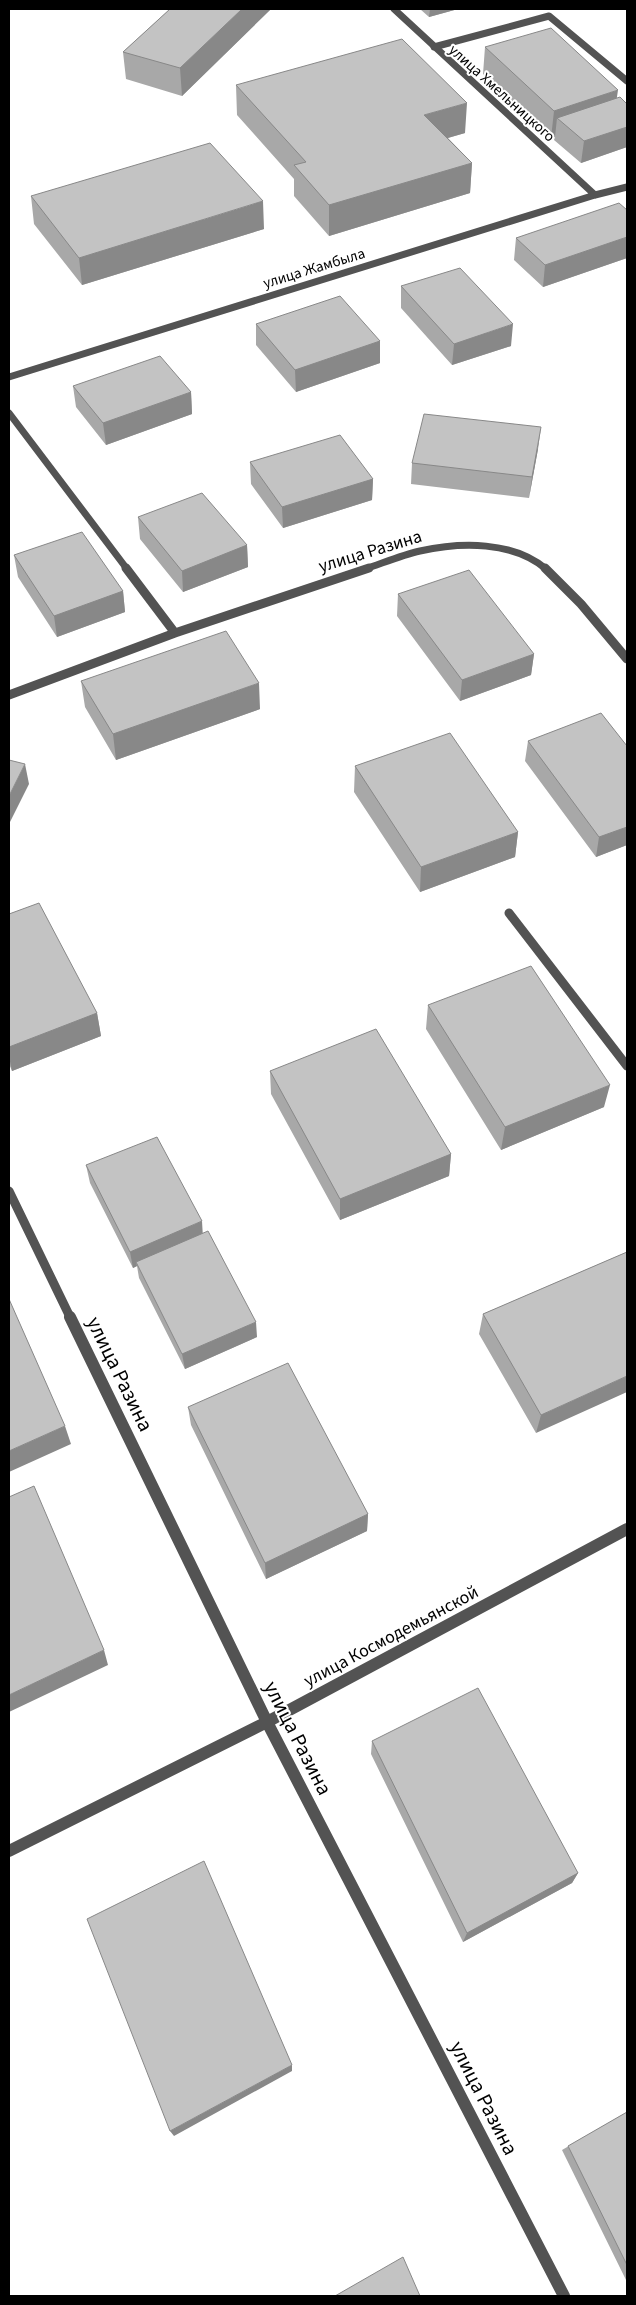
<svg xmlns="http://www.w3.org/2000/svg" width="636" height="2305" font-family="'Source Sans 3',sans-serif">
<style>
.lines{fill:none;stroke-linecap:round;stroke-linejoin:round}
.service{stroke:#535353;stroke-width:7}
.minor-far2{stroke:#535353;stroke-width:7}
.minor-far1{stroke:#535353;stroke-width:9}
.minor{stroke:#535353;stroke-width:12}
.wall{fill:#a8a8a8}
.shaded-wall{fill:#888}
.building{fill:#c3c3c3;stroke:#888}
.labels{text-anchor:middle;stroke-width:4;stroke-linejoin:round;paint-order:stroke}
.far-street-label{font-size:15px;fill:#000;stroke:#fff}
.street-label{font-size:18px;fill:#000;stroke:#fff}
.near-street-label{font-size:21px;fill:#000;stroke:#fff}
</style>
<rect width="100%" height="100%" fill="#fff"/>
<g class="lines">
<path class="service" d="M434,47L549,16L627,81"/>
<path class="minor-far2" d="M394,9L595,195
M9,377L595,195L627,187
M9,413L127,569
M365,569C383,563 402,555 420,551C461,542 513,541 546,569"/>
<path class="minor-far1" d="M126,568L175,633
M545,568L581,604L627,659
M9,695L175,633L369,568
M509,913L627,1066
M9,1191L71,1319"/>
<path class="minor" d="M70,1317L267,1722L564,2296
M9,1851L267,1722L627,1529"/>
</g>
<path class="wall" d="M170,9H271L182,96L126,79L123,52Z
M420,9H458L429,17Z
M485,47L617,98L627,104V147L581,163L554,140L555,137L551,138L483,74Z
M236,85L465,133L448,138L472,163L470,193L329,236L294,196V179L237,115Z
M31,196L264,229L82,285L34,224Z
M627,210V258L543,287L514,260L516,238Z
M401,286L511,346L452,365L401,308Z
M256,324L380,341V363L296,392L256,345Z
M73,386L191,392L192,414L106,445L76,407Z
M538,449L529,498L411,484L412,463Z
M250,462L373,479L372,500L283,528L251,484Z
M138,517L247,545L248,567L183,592L140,539Z
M14,555L123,591L125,612L57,637L18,577Z
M398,594L534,654L531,675L460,701L397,616Z
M81,681L260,709L116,760L85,707Z
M528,741L627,746V845L596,857L525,761Z
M355,766L518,832L515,857L420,892L354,792Z
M9,914L97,1013L101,1036L12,1071L9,1064Z
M428,1005L604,1107L501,1150L426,1029Z
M270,1071L451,1154L449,1176L340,1220L271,1094Z
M86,1165L203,1234L257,1337L185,1369L139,1278L137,1266L133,1268L90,1183Z
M627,1252L536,1433L479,1334L483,1314Z
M188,1407L368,1514L367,1531L266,1579L191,1425Z
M372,1741L578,1873L572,1883L463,1942L371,1754Z
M627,2112V2282L562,2150Z"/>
<path class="shaded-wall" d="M242,9H271L182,96L180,68Z
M430,9H458L429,17Z
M618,90L614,117L557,118L555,137L551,138L554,111Z
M467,103L465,133L423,145L424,115Z
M627,127V147L581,163L584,141Z
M472,163L470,193L329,236V205Z
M263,201L264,229L82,285L79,258Z
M627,237V258L543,287L545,265Z
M513,324L511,346L452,365L454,344Z
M380,341V363L296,392L295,370Z
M191,392L192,414L106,445L103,423Z
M541,427L538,449L529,498L532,477Z
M373,479L372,500L283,528L282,507Z
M247,545L248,567L183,592L182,571Z
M123,591L125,612L57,637L54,616Z
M534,654L531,675L460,701L462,680Z
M259,683L260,709L116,760L113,734Z
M25,764L29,784L9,824V796Z
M627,827V845L596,857L599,837Z
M518,832L515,857L420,892L421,867Z
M97,1013L101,1036L12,1071L9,1057V1047Z
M610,1085L604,1107L501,1150L505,1127Z
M451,1154L449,1176L340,1220V1199Z
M202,1221L203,1238L136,1262L137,1266L133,1268L130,1252Z
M256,1322L257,1337L185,1369L182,1354Z
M627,1376V1392L536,1433L541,1415Z
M65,1426L71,1444L9,1472V1451Z
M368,1514L367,1531L266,1579L265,1563Z
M104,1650L108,1665L9,1712V1695Z
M578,1873L572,1883L463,1942L467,1933Z
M292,2065V2071L174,2136L170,2131Z"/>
<path class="building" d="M170,9H242L180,68L123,52Z
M551,28L618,90L554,111L485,47Z
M402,39L467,103L424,115L472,163L329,205L294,165L306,162L236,85Z
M620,97L627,104V127L584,141L557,118Z
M210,143L263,201L79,258L31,196Z
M619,203L627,210V237L545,265L516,238Z
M460,268L513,324L454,344L401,286Z
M340,296L380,341L295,370L256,324Z
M160,356L191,392L103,423L73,386Z
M424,414L541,427L532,477L412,463Z
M340,435L373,479L282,507L250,462Z
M202,493L247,545L182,571L138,517Z
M82,532L123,591L54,616L14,555Z
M469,570L534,654L462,680L398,594Z
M226,631L259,683L113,734L81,681Z
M601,713L627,746V827L599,837L528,741Z
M450,733L518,832L421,867L355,766Z
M9,760L25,764L9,796Z
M39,903L97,1013L9,1047V914Z
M531,966L610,1085L505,1127L428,1005Z
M376,1029L451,1154L340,1199L270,1071Z
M157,1137L202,1221L130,1252L86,1165Z
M208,1231L256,1322L182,1354L136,1262Z
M627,1252V1376L541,1415L483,1314Z
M9,1299L65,1426L9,1451Z
M288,1363L368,1514L265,1563L188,1407Z
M34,1486L104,1650L9,1695V1497Z
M478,1688L578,1873L467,1933L372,1741Z
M204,1861L292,2065L170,2131L87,1919Z
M627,2112V2265L568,2146Z
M403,2257L420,2296H335Z"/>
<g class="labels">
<g class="far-street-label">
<text transform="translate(502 93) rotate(42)" y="5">улица Хмельницкого</text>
<text transform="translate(314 268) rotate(-17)" y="5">улица Жамбыла</text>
</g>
<g class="street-label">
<text transform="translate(370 551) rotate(-17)" y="6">улица Разина</text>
<text transform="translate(391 1636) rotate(-28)" y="6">улица Космодемьянской</text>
</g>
<g class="near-street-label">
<text transform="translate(120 1374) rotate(64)" y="7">улица Разина</text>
<text transform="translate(298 1738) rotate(63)" y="7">улица Разина</text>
<text transform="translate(484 2098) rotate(63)" y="7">улица Разина</text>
</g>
</g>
<rect width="636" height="2305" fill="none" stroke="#000000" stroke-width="20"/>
</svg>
